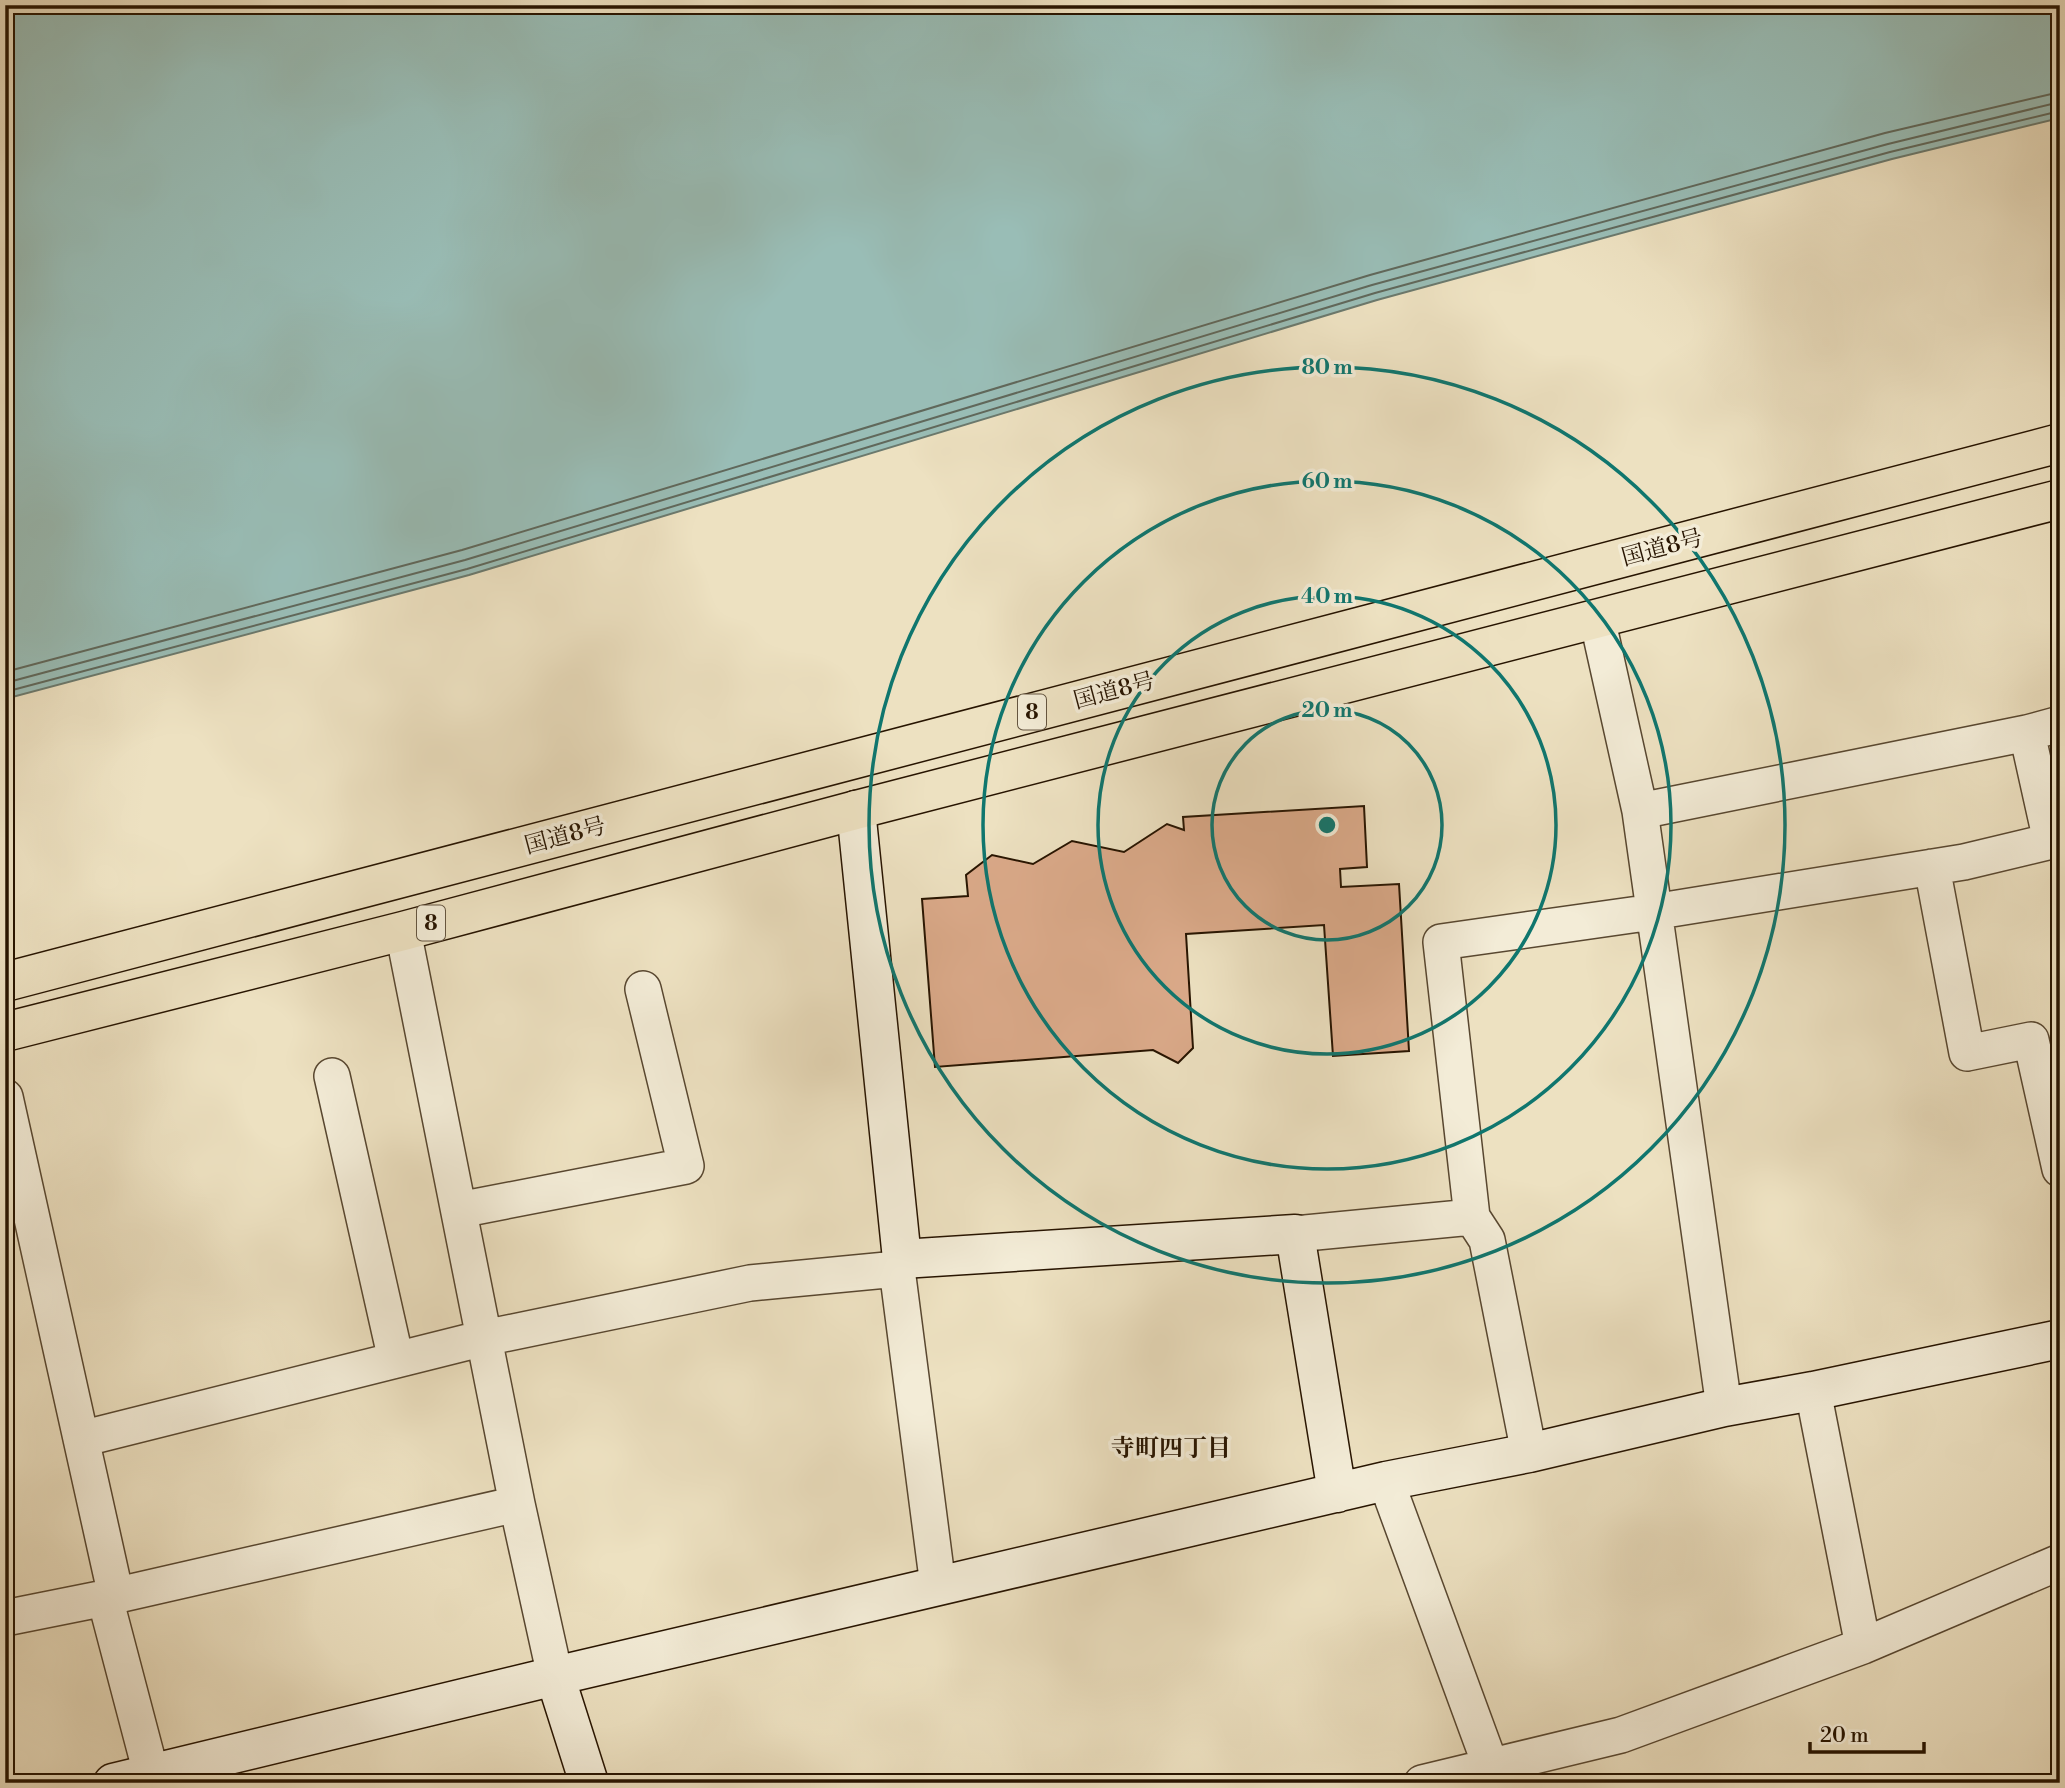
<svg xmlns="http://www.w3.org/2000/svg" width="2065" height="1788" font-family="'Libre Bodoni','Noto Serif JP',serif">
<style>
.water{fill:#99bdb6;stroke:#6b796d;stroke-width:2}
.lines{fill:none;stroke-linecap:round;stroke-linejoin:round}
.shore{stroke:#60685b;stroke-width:2}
.building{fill:#dbaa8a;stroke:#271400;stroke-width:2}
.street-casing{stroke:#584730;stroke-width:38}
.secondary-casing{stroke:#271400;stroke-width:41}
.highway-casing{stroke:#271400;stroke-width:41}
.street{stroke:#f3ecd7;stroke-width:35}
.secondary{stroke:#f3ecd7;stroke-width:38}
.highway{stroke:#ede1c1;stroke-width:38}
.ring{fill:none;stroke:#0f766e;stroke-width:3.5}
.labels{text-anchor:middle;stroke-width:7;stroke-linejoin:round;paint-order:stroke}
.shield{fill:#f3ecd7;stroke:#645540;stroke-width:2}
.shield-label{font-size:21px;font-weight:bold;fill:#271400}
.street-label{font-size:23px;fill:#271400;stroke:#f3ecd7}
.neighbourhood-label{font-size:24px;font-weight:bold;fill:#271400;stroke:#f3ecd7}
.centre{fill:#0f766e;stroke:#f3ecd7;stroke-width:3.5}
.ring-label{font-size:21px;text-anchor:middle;font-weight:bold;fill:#0f766e;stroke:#f3ecd7;stroke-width:7;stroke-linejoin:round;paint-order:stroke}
</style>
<rect width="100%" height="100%" fill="#ede1c1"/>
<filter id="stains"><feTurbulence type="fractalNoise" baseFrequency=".00286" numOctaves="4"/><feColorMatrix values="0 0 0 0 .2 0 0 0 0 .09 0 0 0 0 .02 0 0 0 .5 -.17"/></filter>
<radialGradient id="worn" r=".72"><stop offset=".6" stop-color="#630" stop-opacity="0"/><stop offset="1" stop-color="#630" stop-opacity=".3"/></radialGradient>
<path class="water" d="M5,5H2060V118L1892,159L1377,300L469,575L5,699Z"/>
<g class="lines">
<path class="shore" d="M5,672L462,550L1370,275L1885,133L2060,92
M5,683L465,560L1372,285L1888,144L2060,102
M5,692L467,569L1375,293L1890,152L2060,111"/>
</g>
<path class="building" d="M1364,806L1367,867L1340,869L1341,887L1399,884L1409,1051L1333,1056L1324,925L1186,934L1193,1048L1178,1063L1153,1050L935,1067L922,899L968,896L966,875L992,855L1033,864L1072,841L1124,852L1167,824L1184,830L1183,817Z"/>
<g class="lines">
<defs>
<path id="street" d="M1597,618L1640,811L1724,1407
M2027,733L2051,841
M1640,811L2027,733L2060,724
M1932,867L1967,1053L2031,1040L2060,1169
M403,931L517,1504L555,1676
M332,1076L396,1360
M5,1097L116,1596
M459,1210L686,1166L643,989
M1472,1217L1487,1240L1529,1453
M1295,1234L1472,1217L1441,942L1653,912L1964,862L2060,839
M897,1269L938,1586
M1813,1391L1863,1646
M81,1439L484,1338L750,1283L897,1269L902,1259
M1386,1481L1491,1767
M105,1598L151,1773
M5,1618L105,1598L517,1504
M1422,1783L1621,1735L1863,1646L2060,1562"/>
<path id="secondary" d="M856,810L902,1259L1295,1234L1337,1493
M555,1676L589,1783
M113,1783L555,1676L1386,1481L1529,1453L1724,1407L1813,1391L2060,1339"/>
<path id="highway" d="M5,982L2060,443
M5,1032L403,931L856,810L2060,499"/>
</defs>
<use href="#street" class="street-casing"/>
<use href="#secondary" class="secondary-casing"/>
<use href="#highway" class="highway-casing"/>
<use href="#street" class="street"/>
<use href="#secondary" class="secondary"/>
<use href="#highway" class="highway"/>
</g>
<g class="ring">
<circle cx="1327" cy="825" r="115"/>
<circle cx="1327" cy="825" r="229"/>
<circle cx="1327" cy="825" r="344"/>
<circle cx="1327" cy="825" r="458"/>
</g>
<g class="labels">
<g class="shield">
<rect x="1018" y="694.5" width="28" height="35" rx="5"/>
<rect x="417" y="905.5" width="28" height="35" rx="5"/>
</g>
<g class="shield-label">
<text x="1032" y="719">8</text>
<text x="431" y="930">8</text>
</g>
<g class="street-label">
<text transform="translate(1662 547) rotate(-15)" y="8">国道8号</text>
<text transform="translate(1114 690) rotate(-15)" y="8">国道8号</text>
<text transform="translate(565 835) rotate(-15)" y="8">国道8号</text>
</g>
<g class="neighbourhood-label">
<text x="1171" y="1456">寺町四丁目</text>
</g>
</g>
<circle cx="1327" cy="825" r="10" class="centre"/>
<g class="ring-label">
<text x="1327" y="374">80 m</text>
<text x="1327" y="488">60 m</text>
<text x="1327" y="603">40 m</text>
<text x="1327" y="717">20 m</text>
</g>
<rect width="2065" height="1788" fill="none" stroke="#ede1c1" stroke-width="28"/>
<rect x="7" y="7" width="2051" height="1774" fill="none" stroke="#271400" stroke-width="3.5"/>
<rect x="14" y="14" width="2037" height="1760" fill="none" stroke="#271400" stroke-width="2"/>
<path d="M1810 1742v10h114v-10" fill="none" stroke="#271400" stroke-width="3.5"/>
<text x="1820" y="1742" font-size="21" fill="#271400" stroke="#f3ecd7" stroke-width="5" paint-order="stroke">20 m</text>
<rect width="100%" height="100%" filter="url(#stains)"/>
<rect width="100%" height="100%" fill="url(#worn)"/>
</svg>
